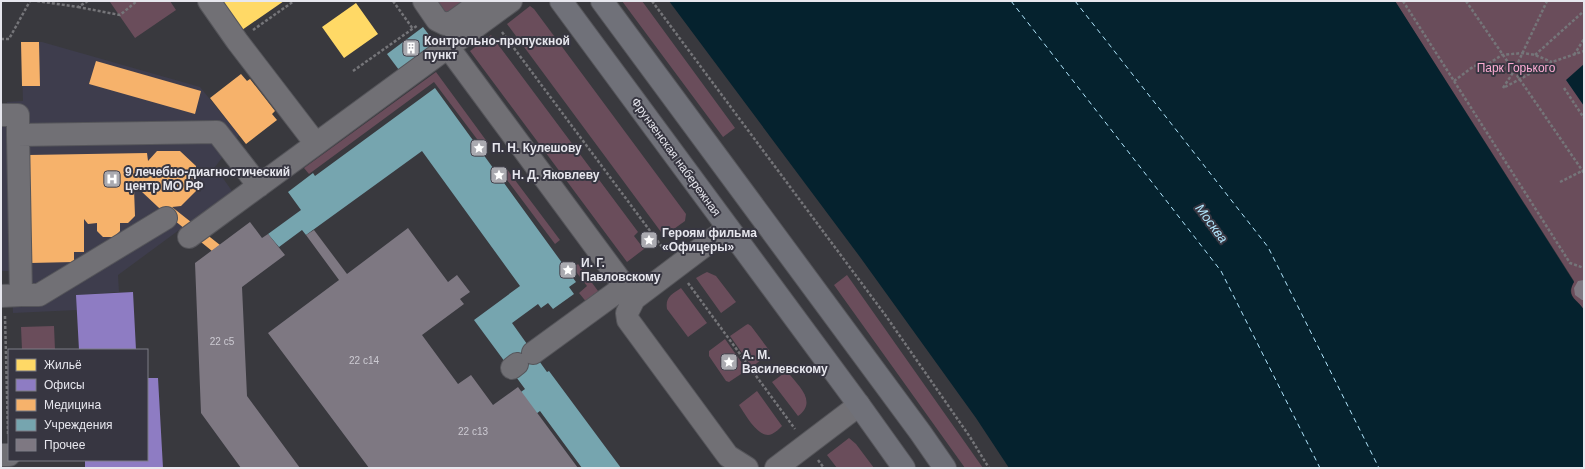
<svg xmlns="http://www.w3.org/2000/svg" width="1585" height="469" font-family="Helvetica,sans-serif">
<style>
.built{fill:#3e3d4d}
.green{fill:#6a4d5b}
.water{fill:#05222e}
.homes{fill:#ffd966}
.offices{fill:#8e7cc3}
.health{fill:#f6b26b}
.public{fill:#76a5af}
.lines{fill:none;stroke-linecap:round;stroke-linejoin:round}
.ferry{stroke:#b1e6fd;stroke-width:1;stroke-dasharray:5 4;stroke-linecap:butt}
.building{fill:#7e7882}
.minor-casing{stroke:#55555a;stroke-width:24}
.major-casing{stroke:#55555a;stroke-width:24}
.path{stroke:#757579;stroke-width:2.5;stroke-dasharray:3 2;stroke-linecap:butt}
.minor{stroke:#717075;stroke-width:22}
.major{stroke:#707179;stroke-width:22}
.labels{text-anchor:middle;stroke-width:4;stroke-linejoin:round;paint-order:stroke}
.number-label{font-size:10px;fill:#cdcbd3}
.poi-label{font-size:12px;font-weight:bold;fill:#e7e7ee;stroke:#373641;text-anchor:start}
.park-label{font-size:12px;fill:#fcacd3;stroke:#373641}
.street-label{font-size:12px;fill:#e7e7ee;stroke:#373641}
.water-label{font-size:13px;font-style:italic;fill:#b1e6fd;stroke:#373641}
</style>
<rect width="100%" height="100%" fill="#39393e"/>
<path class="built" d="M21,42H42L200,87L239,135L215,167L232,191L118,275L119,292L77,295V310L13,313L11,271H1V127H7V102L23,101Z"/>
<path class="green" d="M170,1L176,10L135,38L110,2Z
M431,1H470L448,13L440,11Z
M622,1H642L735,128L723,137Z
M1395,1H1584V310C1577,298 1566,298 1574,281Z
M530,6L534,9L686,214L685,221L664,236L507,24Z
M491,35L638,232L634,236L644,249L627,262L470,51Z
M436,72L488,143L483,147L434,82L309,174L304,168Z
M506,168L560,240L555,244L501,172Z
M578,264L601,295L588,304L579,293L587,286L573,268Z
M707,272L716,276L736,302L721,313L696,278L703,274Z
M847,275L983,468H965L834,285Z
M681,288L707,323L688,337L667,309C665,297 672,294 681,288Z
M748,324L751,326L769,350L767,355L752,367L730,336L746,325Z
M54,326L55,350H22L21,327Z
M725,339L747,370L729,382L726,381L709,356V351Z
M787,371C798,386 818,401 798,416L772,382Z
M757,391L782,426C779,429 776,432 772,434C759,440 745,414 739,405Z
M849,438L856,444L874,468H837L827,455Z"/>
<path class="water" d="M669,1H1395L1574,282C1565,297 1577,299 1584,310V468H1009L976,418L860,257Z
M1584,64V106L1566,80Z"/>
<path class="homes" d="M221,1H284L242,30Z
M356,3L378,34L344,58L322,27Z"/>
<path class="offices" d="M133,292L136,350H79L76,295Z
M147,378H158L163,468H85V460H147Z"/>
<path class="health" d="M21,42H39L40,86H22Z
M96,61L201,91L195,114L89,84Z
M241,74L247,81L250,79L275,111L272,114L277,120L246,144L210,98Z
M157,151H180L196,166L197,190L181,206L172,207L220,245L212,251L158,207L141,191V189H134L135,216L128,223H120V231L114,237H103L97,231V223L88,224L84,219V252H74V262L30,263L28,155L147,153L148,161Z"/>
<path class="public" d="M423,27L435,43L399,70L387,54Z
M435,88L576,282L569,287L574,294L553,309L548,303L541,308L538,304L512,323L547,372L549,371L621,468H582L540,411L514,430L498,409L525,389L474,320L520,286L422,151L306,235L302,230L279,247L268,234L301,210L288,192L313,173L315,176Z"/>
<g class="lines">
<path class="ferry" d="M1011,1L1221,271L1320,468
M1075,1L1268,247L1379,468"/>
</g>
<path class="building" d="M250,222L262,238L268,234L285,255L242,287L247,396L300,468H241L201,413L195,263Z
M408,228L448,282L457,275L470,292L460,299L464,304L422,335L458,384L471,375L493,405L518,387L578,468H369L268,333L339,280L306,235L314,230L347,274Z
M1584,280V300H1582L1575,295L1574,288L1578,281Z"/>
<g class="lines">
<defs>
<path id="minor" d="M209,1L237,41L316,144
M424,1L437,20L445,24L453,22L482,1
M448,47L634,299
M1,115H18V135
M728,228L634,299L627,313L628,320L728,456L747,468
M189,237L511,1
M21,295H39L166,218
M1,296L21,295L18,135L217,132L259,186
M533,353L625,286
M512,368L517,364
M1,455H9
M776,468L859,405"/>
<path id="major" d="M561,1L859,405L904,468
M602,1L920,432L945,468"/>
</defs>
<use href="#minor" class="minor-casing"/>
<use href="#major" class="major-casing"/>
<path class="path" d="M37,1L78,7L88,1
M393,1L413,29
M652,1L886,316L970,437L989,468
M1403,1L1570,263L1584,268
M1466,1L1584,173
M78,7L120,15L137,1
M253,30L294,1
M502,32L665,251
M1,39H9L30,1
M1535,55L1584,11
M1574,55L1584,39
M353,71L418,25
M1454,81L1474,66L1488,64L1502,55L1523,53L1535,55L1552,62
M1505,87L1552,62L1584,51
M1503,88L1514,71L1547,1
M1564,88L1584,118
M1560,182L1584,170
M688,283L795,429
M5,316L8,435
M818,460L824,468"/>
<use href="#minor" class="minor"/>
<use href="#major" class="major"/>
</g>
<defs>
<symbol id="building-square" viewBox="-11 -11 22 22"><rect x="-9" y="-9" width="18" height="18" rx="4" fill="#aaaab0" stroke="#373641"/><path d="M-4-6H4V6H1V3H-1V6H-4ZM-2.5-4.3h1.7v1.8h-1.7ZM.8-4.3h1.7v1.8H.8ZM-2.5-1h1.7V.8h-1.7ZM.8-1h1.7V.8H.8Z" fill="#fff"/></symbol>
<symbol id="sight-square" viewBox="-11 -11 22 22"><rect x="-9" y="-9" width="18" height="18" rx="4" fill="#aaaab0" stroke="#373641"/><path d="M0-6L1.8-2.2L6-1.7L2.9 1.2L3.7 5.4L0 3.3L-3.7 5.4L-2.9 1.2L-6-1.7L-1.8-2.2Z" fill="#fff"/></symbol>
<symbol id="hospital-square" viewBox="-11 -11 22 22"><rect x="-9" y="-9" width="18" height="18" rx="4" fill="#aaaab0" stroke="#373641"/><path d="M-5-5h3v3.5h4V-5h3V5h-3V1.5h-4V5h-3Z" fill="#fff"/></symbol>
</defs>
<g fill-rule="evenodd">
<use href="#building-square" x="401" y="38" width="20" height="20"/>
<use href="#sight-square" x="469" y="138" width="20" height="20"/>
<use href="#sight-square" x="489" y="165" width="20" height="20"/>
<use href="#hospital-square" x="102" y="169" width="20" height="20"/>
<use href="#sight-square" x="639" y="230" width="20" height="20"/>
<use href="#sight-square" x="558" y="260" width="20" height="20"/>
<use href="#sight-square" x="719" y="352" width="20" height="20"/>
</g>
<g class="labels">
<g class="number-label">
<text x="222" y="345">22 с5</text>
<text x="364" y="364">22 c14</text>
<text x="473" y="435">22 с13</text>
</g>
<g class="poi-label">
<text x="424" y="45">Контрольно-пропускной<tspan x="424" dy="14">пункт</tspan></text>
<text x="492" y="152">П. Н. Кулешову</text>
<text x="125" y="176">9 лечебно-диагностический<tspan x="125" dy="14">центр МО РФ</tspan></text>
<text x="512" y="179">Н. Д. Яковлеву</text>
<text x="662" y="237">Героям фильма<tspan x="662" dy="14">«Офицеры»</tspan></text>
<text x="581" y="267">И. Г.<tspan x="581" dy="14">Павловскому</tspan></text>
<text x="742" y="359">А. М.<tspan x="742" dy="14">Василевскому</tspan></text>
</g>
<g class="park-label">
<text x="1516" y="72">Парк Горького</text>
</g>
<g class="street-label">
<text transform="translate(676 157) rotate(54)" y="4">Фрунзенская набережная</text>
</g>
<g class="water-label">
<text transform="translate(1212 223) rotate(53)" y="5">Москва</text>
</g>
</g>
<rect width="1585" height="469" fill="none" stroke="#e7e7ee" stroke-width="4"/>
<rect x="8" y="349" width="140" height="112" fill="#373641" stroke="#7d7d86"/>
<rect x="16" y="359" width="20" height="12" fill="#ffd966" stroke="#7d7d86"/>
<text x="44" y="369" font-size="12" fill="#e7e7ee">Жильё</text>
<rect x="16" y="379" width="20" height="12" fill="#8e7cc3" stroke="#7d7d86"/>
<text x="44" y="389" font-size="12" fill="#e7e7ee">Офисы</text>
<rect x="16" y="399" width="20" height="12" fill="#f6b26b" stroke="#7d7d86"/>
<text x="44" y="409" font-size="12" fill="#e7e7ee">Медицина</text>
<rect x="16" y="419" width="20" height="12" fill="#76a5af" stroke="#7d7d86"/>
<text x="44" y="429" font-size="12" fill="#e7e7ee">Учреждения</text>
<rect x="16" y="439" width="20" height="12" fill="#7e7882" stroke="#7d7d86"/>
<text x="44" y="449" font-size="12" fill="#e7e7ee">Прочее</text>
</svg>
